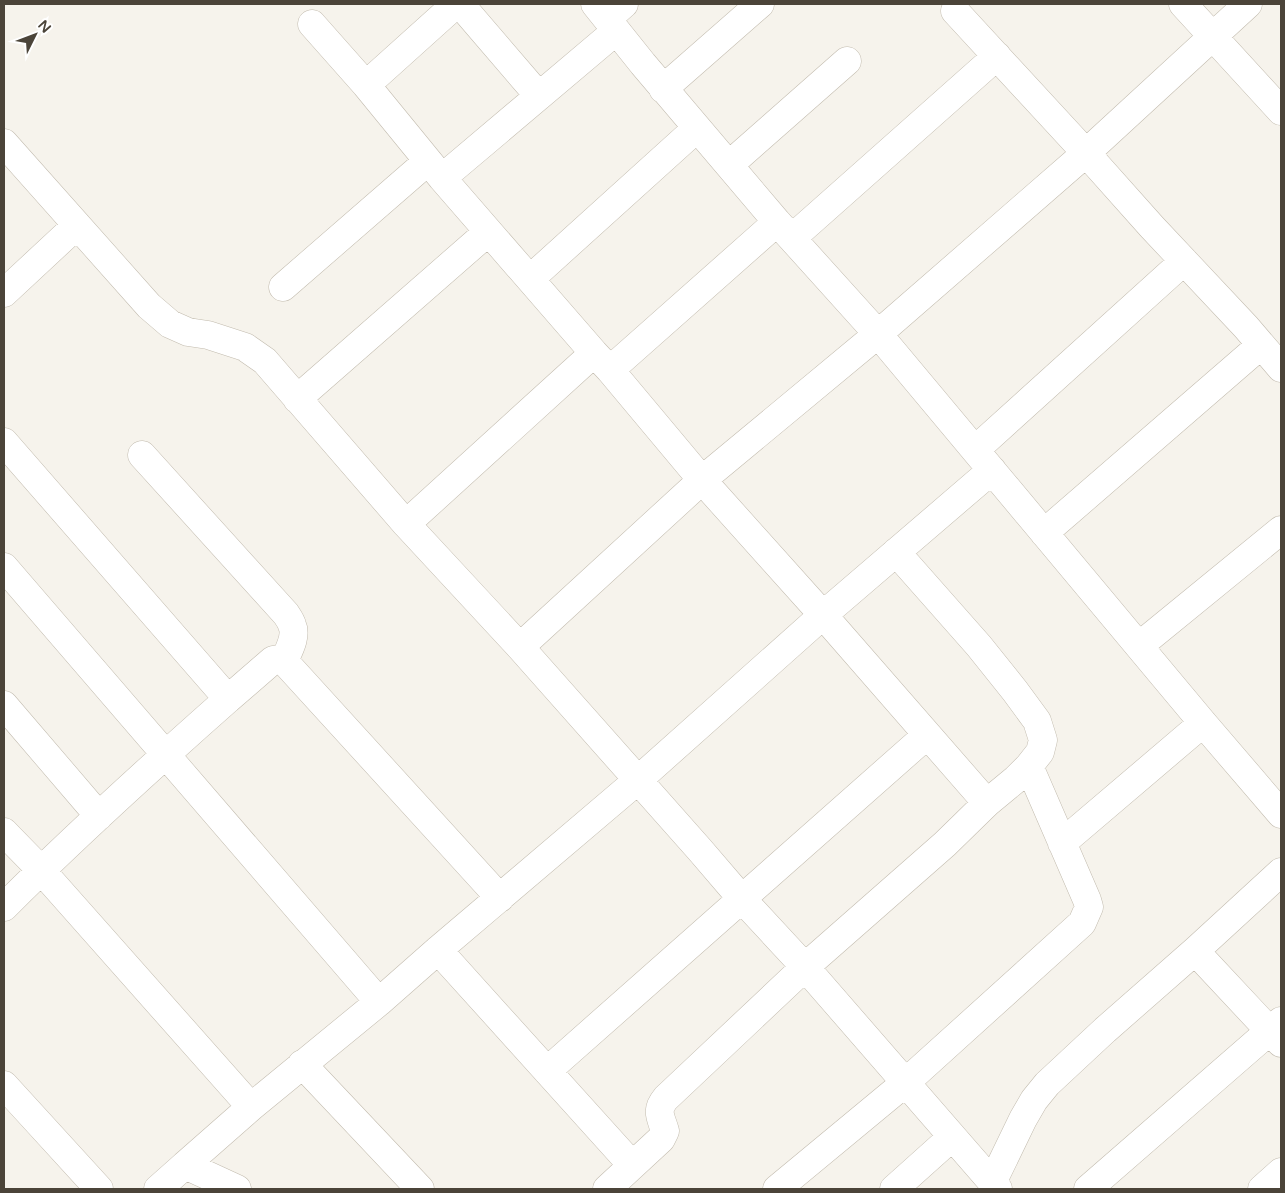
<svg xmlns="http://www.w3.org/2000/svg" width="1285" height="1193" font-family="'Varela Round',sans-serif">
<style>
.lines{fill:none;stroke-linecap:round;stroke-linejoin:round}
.minor-casing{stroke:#c2bbae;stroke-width:29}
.minor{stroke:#fff;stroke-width:28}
</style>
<rect width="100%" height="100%" fill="#f6f3ec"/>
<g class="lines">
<defs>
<path id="minor" d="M460,4L539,96
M595,4L643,64L777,222L878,334L1203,723L1281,814
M1183,4L1281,111
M955,11L1086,153L1152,227L1246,327L1281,368
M607,19L624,4
M312,24L366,85L442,178L594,353L610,370L702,480L823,615L987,803
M366,85L456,4
M663,89L760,4
M4,143L149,306L170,324L188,332L208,335L245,347L265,361L406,524L520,647L700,850L742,899L805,967L998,1189
M729,165L847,61
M442,178L616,31
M792,238L997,56
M530,279L697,128
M283,287L428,161
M4,293L77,225
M610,370L777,222
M297,399L488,232
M4,442L228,699L273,660L279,659L284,661L500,898
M975,450L1184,261
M142,455L286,614C288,617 291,621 292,625C297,636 289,650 284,661
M406,524L594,353
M1044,533L1261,345
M4,567L379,1002
M1139,646L1281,530
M520,647L702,480L878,334L1086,153L1248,4
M4,705L99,816
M4,832L41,870L251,1107
M1062,843L1203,723
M4,907C76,835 151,767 228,699
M438,950L632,1165
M1195,951L1281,1043
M302,1064L420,1189
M547,1071L927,735
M4,1085L99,1189
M992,1183L1023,1119L1034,1100L1047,1084L1105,1030L1195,951L1281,872
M158,1189L185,1165
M237,1189L185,1165L251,1107L379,1002L438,950L638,780L823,615L992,470
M607,1189L661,1139L665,1131C661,1117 655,1111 666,1098L805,967L945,844L987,803L1016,779L1029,766L1040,752L1043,740L1037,721L1015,691L979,646L896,552
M777,1189L905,1083L1082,923L1089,907L1087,900L1029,766
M894,1189L952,1137
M1088,1189L1281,1021
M1262,1189L1281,1172"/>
</defs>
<use href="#minor" class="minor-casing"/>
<use href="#minor" class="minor"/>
</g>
<rect width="1285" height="1193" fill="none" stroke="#4b4439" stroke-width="10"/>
<g transform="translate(35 35) rotate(48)" stroke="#ffffff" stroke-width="4" paint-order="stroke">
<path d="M0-4L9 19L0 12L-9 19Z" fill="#4b4439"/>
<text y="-8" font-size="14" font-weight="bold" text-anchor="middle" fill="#4b4439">N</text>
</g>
</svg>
